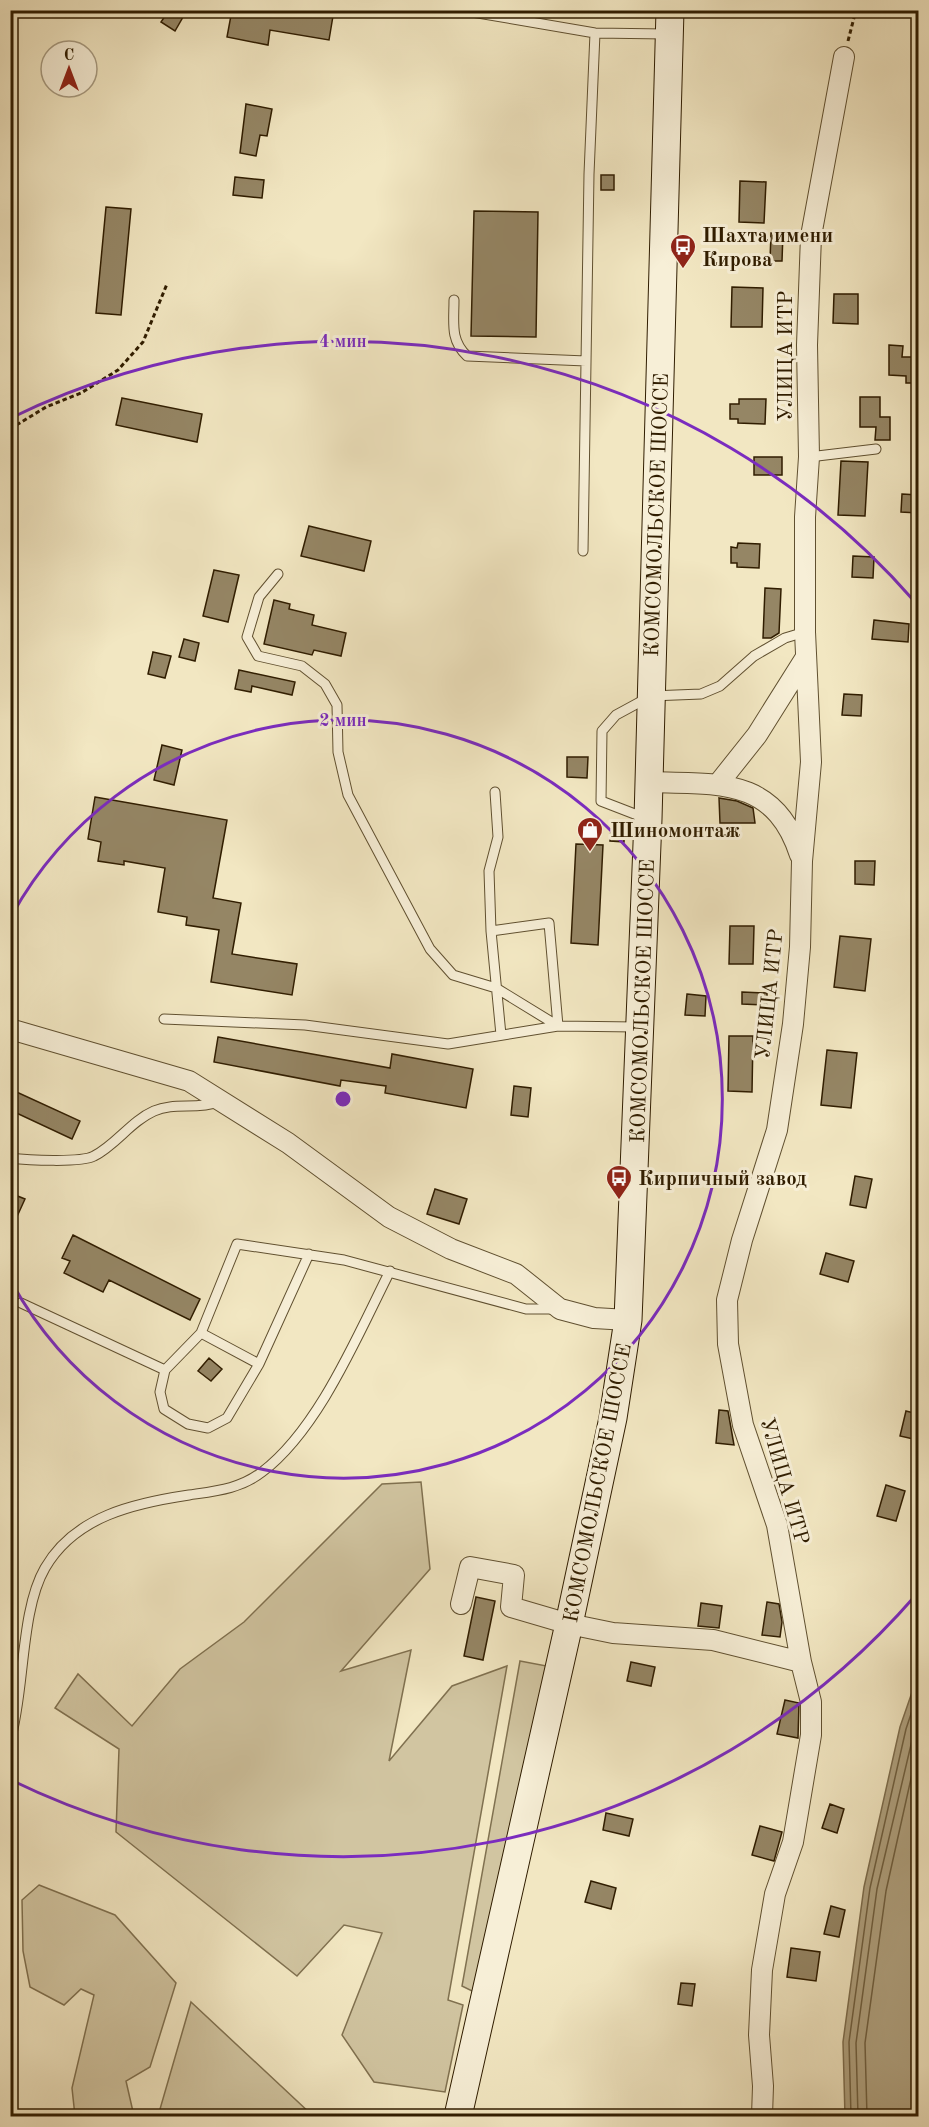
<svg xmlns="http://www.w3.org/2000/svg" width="929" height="2127" font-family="'Old Standard TT',serif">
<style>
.green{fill:#d1c5a1;stroke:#807150;stroke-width:1.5}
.water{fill:#b0a280;stroke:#7d6d4d;stroke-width:1.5}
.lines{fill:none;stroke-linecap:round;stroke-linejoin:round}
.shore{stroke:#706040;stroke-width:1.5}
.building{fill:#958665;stroke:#301d00;stroke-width:1.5}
.service-casing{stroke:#605030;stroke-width:11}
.minor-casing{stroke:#605030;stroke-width:22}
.secondary-casing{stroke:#301d00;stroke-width:29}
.path{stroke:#301d00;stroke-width:3;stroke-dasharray:4.5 3;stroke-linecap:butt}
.service{stroke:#f7efd7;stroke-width:9}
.minor{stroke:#f7efd7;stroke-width:20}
.secondary{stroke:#f7efd7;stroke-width:27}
.ring{fill:none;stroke:#7b2cbf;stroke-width:3}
.labels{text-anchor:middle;stroke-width:6;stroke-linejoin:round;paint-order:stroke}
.poi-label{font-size:21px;font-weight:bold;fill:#301d00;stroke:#f7efd7;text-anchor:start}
.street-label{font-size:21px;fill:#301d00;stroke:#f7efd7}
.centre{fill:#7b2cbf;stroke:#f7efd7;stroke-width:3}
.ring-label{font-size:18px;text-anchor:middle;font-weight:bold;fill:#7b2cbf;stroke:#f7efd7;stroke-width:6;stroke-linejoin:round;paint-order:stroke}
</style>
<rect width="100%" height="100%" fill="#f2e7c2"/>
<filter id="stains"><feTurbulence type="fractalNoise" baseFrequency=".00333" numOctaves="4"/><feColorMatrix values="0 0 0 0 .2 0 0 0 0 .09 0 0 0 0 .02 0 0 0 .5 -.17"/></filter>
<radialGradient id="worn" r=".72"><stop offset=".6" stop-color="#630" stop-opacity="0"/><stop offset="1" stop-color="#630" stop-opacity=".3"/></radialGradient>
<path class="green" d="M421,1482L430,1569L341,1671L411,1650L389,1761L452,1686L507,1666L448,2000L463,2005L445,2092L374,2082L342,2035L382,1933L344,1925L297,1976L116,1832L119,1749L55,1708L78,1674L132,1726L180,1669L244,1622L382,1484Z
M520,1661L552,1667L476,1993L462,1986Z
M39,1885L115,1915L176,1983L150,2067L126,2081L134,2116H75L72,2088L94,1995L81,1989L64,2005L30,1987L23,1951L22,1900Z
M191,2002L312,2115L311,2116H158Z"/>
<path class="water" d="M918,1675V2116H845L843,2042L864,1887L900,1727Z"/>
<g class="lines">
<path class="shore" d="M851,2116L849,2042L870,1888L906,1729L918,1693
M858,2116L856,2043L877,1889L918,1715
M867,2116L865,2043L886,1891L918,1747"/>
</g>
<path class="building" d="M169,10L183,17L175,31L161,22Z
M232,10H334L329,40L270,30L268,45L227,37Z
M246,104L272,109L267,136L260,135L256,156L240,153Z
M601,175H614V190H601Z
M235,177L264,180L262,198L233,195Z
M740,181L766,182L764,223L739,222Z
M106,207L131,209L121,315L96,313Z
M474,211L538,212L536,337L471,336Z
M771,233H783L782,261H770Z
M732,287L763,288L762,327H731Z
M834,294H858V324L833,323Z
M889,345L903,346L902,357H918V383H906V376L889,375Z
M860,397H880V417H890V440H875L876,427H860Z
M122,398L202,414L197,442L116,425Z
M739,399H766L765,424L738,423V419H730V404H739Z
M754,457H782V475H754Z
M841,461L868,462L865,516L838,515Z
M902,494L918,495V513L901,512Z
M309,526L371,541L364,571L301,556Z
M738,543L760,544L759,568L737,567V563H731V547L737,548Z
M853,556L874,557L873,578L852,577Z
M214,570L239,575L228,622L203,616Z
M765,588L781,589L779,633L771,638H763Z
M274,600L290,604L289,609L314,615L312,625L346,633L341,656L314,650L312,655L264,644Z
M874,620L909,624L908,642L872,639Z
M184,639L199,643L195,661L179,657Z
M153,652L171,656L165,678L148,674Z
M239,670L295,682L292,695L252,686L251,692L235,689Z
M844,694L862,695L861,716L842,715Z
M162,745L182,750L174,785L154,780Z
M567,757H588L587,778L567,777Z
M95,797L227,820L213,898L241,903L232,954L297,964L292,995L211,982L219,930L186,925L187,917L158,912L165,868L124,861V865L98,861L101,842L88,839Z
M719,798L737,801L753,808L755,823H720Z
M611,829H624V842L610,841Z
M576,844L603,845L598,945L571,943Z
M855,861H875L874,885L855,884Z
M730,926H754L753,964H729Z
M840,936L871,939L865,991L834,987Z
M742,992L767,993V1005L742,1004Z
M687,994L706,996L705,1016L685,1015Z
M729,1036H753L752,1092L728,1091Z
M218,1037L390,1068L392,1054L473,1069L466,1108L385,1093L386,1086L341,1080L340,1086L214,1062Z
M827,1050L857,1053L851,1108L821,1105Z
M514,1086L531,1088L528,1117L511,1115Z
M10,1089L80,1121L72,1139L10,1110Z
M855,1176L872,1179L866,1208L850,1205Z
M435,1189L467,1199L459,1224L427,1214Z
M10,1193L25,1199L10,1232Z
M73,1235L200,1299L190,1320L109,1280L103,1292L64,1273L70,1261L62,1258Z
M826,1253L854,1261L848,1282L820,1274Z
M209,1358L222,1369L211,1381L198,1371Z
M719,1410L728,1411L734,1445L716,1443Z
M906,1411L918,1414V1440L900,1436Z
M886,1485L905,1491L896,1521L877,1516Z
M476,1597L495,1601L483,1660L464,1656Z
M767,1602L779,1604L782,1622L780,1637L762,1635Z
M701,1603L722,1606L719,1628L698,1626Z
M631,1662L655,1667L651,1686L627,1681Z
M785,1700L799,1703L798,1738L777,1734Z
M830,1804L844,1809L837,1833L822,1828Z
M606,1813L633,1819L629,1836L603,1830Z
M760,1826L782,1832L774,1861L752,1855Z
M591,1881L616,1888L611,1909L585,1902Z
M831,1906L845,1910L839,1937L824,1934Z
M791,1948L820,1952L816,1981L787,1977Z
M681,1983L695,1984L692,2006L678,2004Z"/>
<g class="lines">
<defs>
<path id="service" d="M460,10L595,33L666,34
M454,300C454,323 450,340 467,356L586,361
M809,457L876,449
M583,551L589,174L595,33
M278,574L259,597L247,637L258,656L302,666L325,684L337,705L338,752L348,795L430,949L453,975L496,988L558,1026
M495,792L498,837L489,871L491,931L501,1035
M645,818L601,801L602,731L616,715L651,696L701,694L720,686L754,656L785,638L805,632
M491,931L549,923L558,1026
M164,1019L305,1025L448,1044L558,1026L636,1027
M10,1158C27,1160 81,1163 94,1156C116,1145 131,1121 154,1111C174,1102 197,1110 218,1102
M21,1303L165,1370L201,1333L237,1244L344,1260L526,1309H555
M201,1333L259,1364
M165,1370L160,1392L164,1409L188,1424L208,1428L227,1418L259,1364L309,1254
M10,1741C25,1691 20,1611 45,1568C75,1516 135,1503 189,1495C216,1491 240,1489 262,1472C319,1429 358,1334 390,1271"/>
<path id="minor" d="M649,782C718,784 775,777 800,855
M718,784L757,735L806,657
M10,1029L189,1081L288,1143L389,1217L451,1249L516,1274L560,1309L594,1318L628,1320
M461,1604L470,1567L514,1575L511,1607L569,1624L613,1633L713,1640L801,1662
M762,2116L763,2086L759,2035L762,1970L775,1894L793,1842L811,1735V1702L801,1662L777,1525L743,1425L728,1344L727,1300L742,1240L777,1130L793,1024L800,947L802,861L811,762L805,632V517L809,457L807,345L811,236L844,57"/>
<path id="secondary" d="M458,2116L569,1624L613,1418L628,1320L648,819L670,10"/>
</defs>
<use href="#service" class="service-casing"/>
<use href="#minor" class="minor-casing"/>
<use href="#secondary" class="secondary-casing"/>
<path class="path" d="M848,41L856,10
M10,429L46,407L81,393L118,370L143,342L167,284"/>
<use href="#service" class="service"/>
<use href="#minor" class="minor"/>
<use href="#secondary" class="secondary"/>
</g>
<g class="ring">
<path d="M12 915A379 379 0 1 1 12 1283"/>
<path d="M915 1596A758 758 0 0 1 11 1780M11 418A758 758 0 0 1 915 602"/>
</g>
<defs>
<symbol id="bus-pin" viewBox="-11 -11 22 30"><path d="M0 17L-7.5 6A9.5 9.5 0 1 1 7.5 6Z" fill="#8f2418" stroke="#f7efd7"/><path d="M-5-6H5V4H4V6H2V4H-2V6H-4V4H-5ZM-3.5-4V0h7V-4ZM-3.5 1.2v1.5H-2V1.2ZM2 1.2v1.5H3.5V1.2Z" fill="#fff"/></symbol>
<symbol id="shop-pin" viewBox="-11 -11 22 30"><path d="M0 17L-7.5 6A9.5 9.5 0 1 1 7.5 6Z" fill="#8f2418" stroke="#f7efd7"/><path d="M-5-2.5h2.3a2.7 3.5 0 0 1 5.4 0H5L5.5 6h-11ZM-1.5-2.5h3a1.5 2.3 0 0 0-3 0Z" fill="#fff"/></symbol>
</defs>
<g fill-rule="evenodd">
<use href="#bus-pin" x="668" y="232" width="30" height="40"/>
<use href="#shop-pin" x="575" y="815" width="30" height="40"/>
<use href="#bus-pin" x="604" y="1163" width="30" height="40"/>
</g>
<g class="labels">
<g class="poi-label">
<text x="702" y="242">Шахта имени<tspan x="702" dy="24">Кирова</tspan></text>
<text x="610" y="837">Шиномонтаж</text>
<text x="638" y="1185">Кирпичный завод</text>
</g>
<g class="street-label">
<text transform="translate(785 356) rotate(-90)" y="7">УЛИЦА ИТР</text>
<text transform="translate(656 515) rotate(-88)" y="7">КОМСОМОЛЬСКОЕ ШОССЕ</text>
<text transform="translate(769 994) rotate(-84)" y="7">УЛИЦА ИТР</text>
<text transform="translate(642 1001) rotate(-88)" y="7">КОМСОМОЛЬСКОЕ ШОССЕ</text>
<text transform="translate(785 1481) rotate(74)" y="7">УЛИЦА ИТР</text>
<text transform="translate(597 1483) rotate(-79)" y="7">КОМСОМОЛЬСКОЕ ШОССЕ</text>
</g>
</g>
<circle cx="343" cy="1099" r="9" class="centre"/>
<g class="ring-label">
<text x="343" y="347">4 мин</text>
<text x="343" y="726">2 мин</text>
</g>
<rect width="929" height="2127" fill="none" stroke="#f2e7c2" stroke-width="36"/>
<rect x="12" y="12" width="905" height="2103" fill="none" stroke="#301d00" stroke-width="3"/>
<rect x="18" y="18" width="893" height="2091" fill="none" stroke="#301d00" stroke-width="1.5"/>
<g transform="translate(69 69)"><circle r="28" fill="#f7efd7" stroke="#a79b81" stroke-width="1.5"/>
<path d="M0-4.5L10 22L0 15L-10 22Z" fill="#8f2418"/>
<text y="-9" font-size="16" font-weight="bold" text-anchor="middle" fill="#301d00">С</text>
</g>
<rect width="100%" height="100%" filter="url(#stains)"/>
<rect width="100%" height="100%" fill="url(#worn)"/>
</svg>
